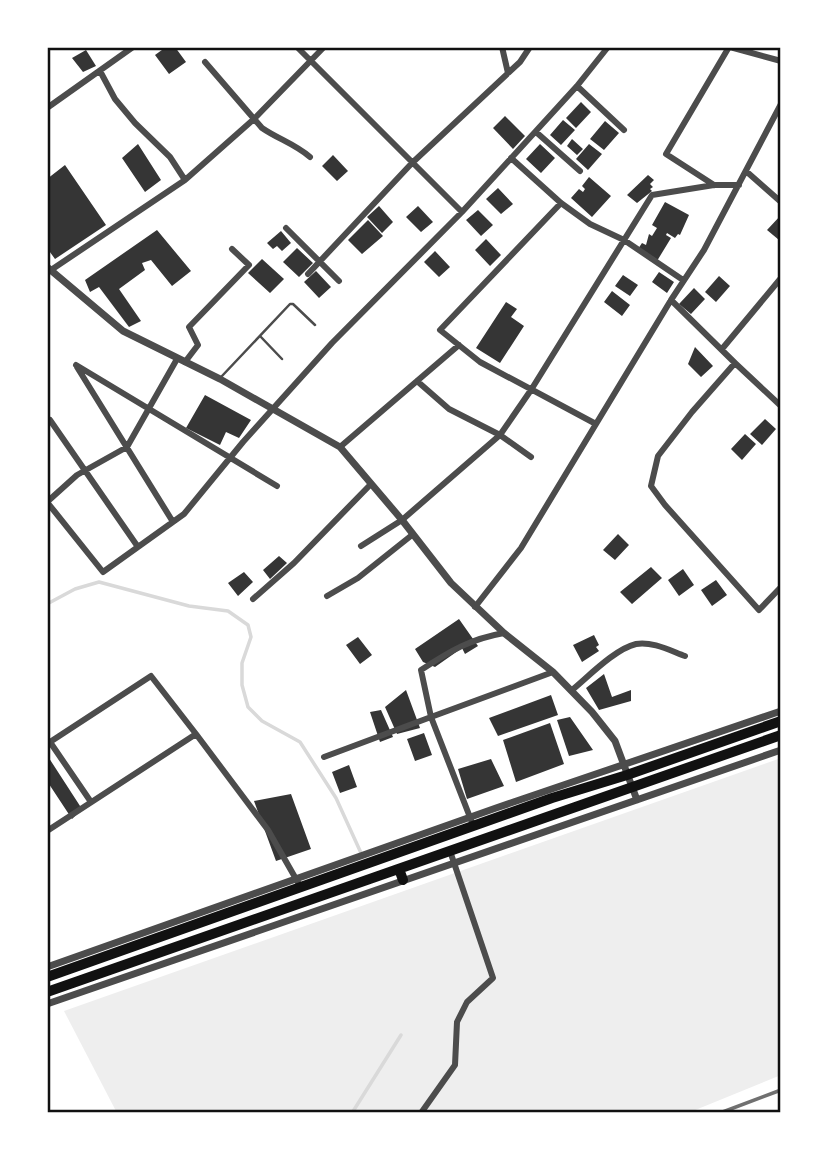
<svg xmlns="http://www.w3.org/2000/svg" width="828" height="1160" font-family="'PT Sans',sans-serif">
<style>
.green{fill:#eee}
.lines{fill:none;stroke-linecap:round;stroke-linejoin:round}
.stream{stroke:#d9d9d9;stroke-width:3.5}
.building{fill:#353535}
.service{stroke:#4c4c4c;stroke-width:2.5}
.minor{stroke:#4c4c4c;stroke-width:6}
.tertiary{stroke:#4c4c4c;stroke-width:7}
.trunk{stroke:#111;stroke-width:10}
.rail{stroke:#707070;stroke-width:3.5}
.neatline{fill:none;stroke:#111;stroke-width:2.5}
</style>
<rect width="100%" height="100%" fill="#fff"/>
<path class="green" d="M781,758V1075L688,1113H117L64,1011Z"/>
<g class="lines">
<path class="stream" d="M47,604L75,589L99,582L189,606L228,611L248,625L251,637L242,663V685L248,707L262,721L300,742L336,798L361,853
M352,1113L401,1035"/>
</g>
<path class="building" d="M166,47H175L186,62L169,74L155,55Z
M86,50L96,66L83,72L72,58Z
M581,102L591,112L576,128L566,118Z
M505,116L525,136L513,149L493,128Z
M563,120L575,130L561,145L550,135Z
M605,121L619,133L604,150L590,139Z
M572,139L583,149L577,155L567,146Z
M138,144L161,180L145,192L122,158Z
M540,144L555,158L541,173L526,159Z
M589,144L602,154L588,170L576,159Z
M333,155L348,171L337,181L322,166Z
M65,165L106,225L55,259L47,248V179Z
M648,175L654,180L650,184L653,187L650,189L652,191L637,203L627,195Z
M589,177L611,196L592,217L571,198L579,189L583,192L585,189L582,186Z
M498,188L513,204L501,214L486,199Z
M665,202L689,215L680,235L678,234L675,238L667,233L666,235L671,238L657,261L638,249L642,243L646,245L649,234L652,236L657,228L652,225Z
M379,206L393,222L382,233L367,217Z
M418,206L433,222L421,232L406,217Z
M478,210L493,225L481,236L466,220Z
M781,215V238L779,240L767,230Z
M368,220L383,236L362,254L348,240Z
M157,230L191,271L172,286L151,260L142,263L145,270L119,289L141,321L129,327L99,287L90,292L85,280Z
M281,231L291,243L282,251L277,246L273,249L267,243Z
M486,239L501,255L490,266L475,250Z
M297,248L313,263L299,277L283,262Z
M435,251L450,267L439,277L424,262Z
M262,259L284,279L270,293L248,273Z
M316,271L331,287L319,298L304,282Z
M659,272L674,282L667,293L652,282Z
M623,275L638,285L630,296L615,286Z
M719,276L730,286L716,302L705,292Z
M694,288L705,299L691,314L679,304Z
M612,291L630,305L622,316L604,302Z
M506,302L517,309L511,317L524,326L500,363L476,348Z
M695,347L713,366L701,377L688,364Z
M205,395L251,420L239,438L226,432L220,445L186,428Z
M765,419L776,429L762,445L750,434Z
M745,434L756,444L742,460L731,449Z
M618,534L629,545L615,560L603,550Z
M279,556L287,563L270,579L263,570Z
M651,567L662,578L632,604L620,592Z
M683,569L694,585L679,596L668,580Z
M244,572L253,582L238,596L228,583Z
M716,580L727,595L712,606L701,590Z
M459,619L478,646L465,654L462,648L435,667L423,662L415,649Z
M594,635L599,645L596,647L599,651L582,662L573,645Z
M358,637L372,655L360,664L346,645Z
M604,674L612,697L631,690V701L599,710L586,688Z
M406,690L420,728L397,734L385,707Z
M551,695L558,715L498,736L489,718Z
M381,710L393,737L380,742L370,712Z
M570,717L593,750L569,756L557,720Z
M550,723L564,764L516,782L503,740Z
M424,733L432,755L415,761L407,739Z
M47,755L82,809L72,819L47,781Z
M491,759L504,786L467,799L458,769Z
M349,765L357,787L340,793L332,772Z
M291,794L311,849L276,861L254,801Z"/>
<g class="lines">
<path class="service" d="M260,336L282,359
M222,376L290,304H293L315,325"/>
<path class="minor" d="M297,47L462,212
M502,47L508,73
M730,47L781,61
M205,62L262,128C278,139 295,144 310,157
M100,71L115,99L135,123L170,157L185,180
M577,86L624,130
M47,108L133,47
M536,132L580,171
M511,158L561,203L590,224L624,240L683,280
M747,172L781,202
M714,185L666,154L729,47
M561,203L440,330L480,362L596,424
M286,228L339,281
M51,270L185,180L254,119L324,47
M308,274L412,163L520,62L530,47
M671,300L735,363
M722,349L781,278
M185,362L198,345L189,327L249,265L232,249
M76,365L277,486
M77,367L173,522
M417,381L449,409L500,435L531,457
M781,406L735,363L692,412L658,456L651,486L665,505L759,610L781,587
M50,420L138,547
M340,447L459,345
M47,502L103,572L184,514L243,442L332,343L462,212L577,86L608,47
M47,502L77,475L127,447L177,359
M361,546L402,520L500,435L531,390L652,195L714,185H739
M327,596L358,578L412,535
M253,599L294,563L371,484
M475,607L521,548L671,300L704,250L781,104
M572,690C589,676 615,649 636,644C652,641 671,651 685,656
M324,757L431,717L421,670C450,651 470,639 504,633
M91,802L50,742L151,676L196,734
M473,825L431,717L553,672
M47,831L196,734L268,830L300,886
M421,1113L455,1065L457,1022L467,1002L493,978L450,851"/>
<path class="tertiary" d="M47,267L123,331L220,379L340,447L402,520L451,583L504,633L553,672L592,712L615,741L637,800
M47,967L496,808L781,711
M47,1004L781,750"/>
<path class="trunk" d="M399,869L403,880
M47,977L552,798L627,775L781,721
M47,992L781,735"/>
<path class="rail" d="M720,1113L781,1090"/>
</g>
<rect width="828" height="1160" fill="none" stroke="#ffffff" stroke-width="98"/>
<rect x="49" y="49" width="730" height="1062" class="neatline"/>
</svg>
